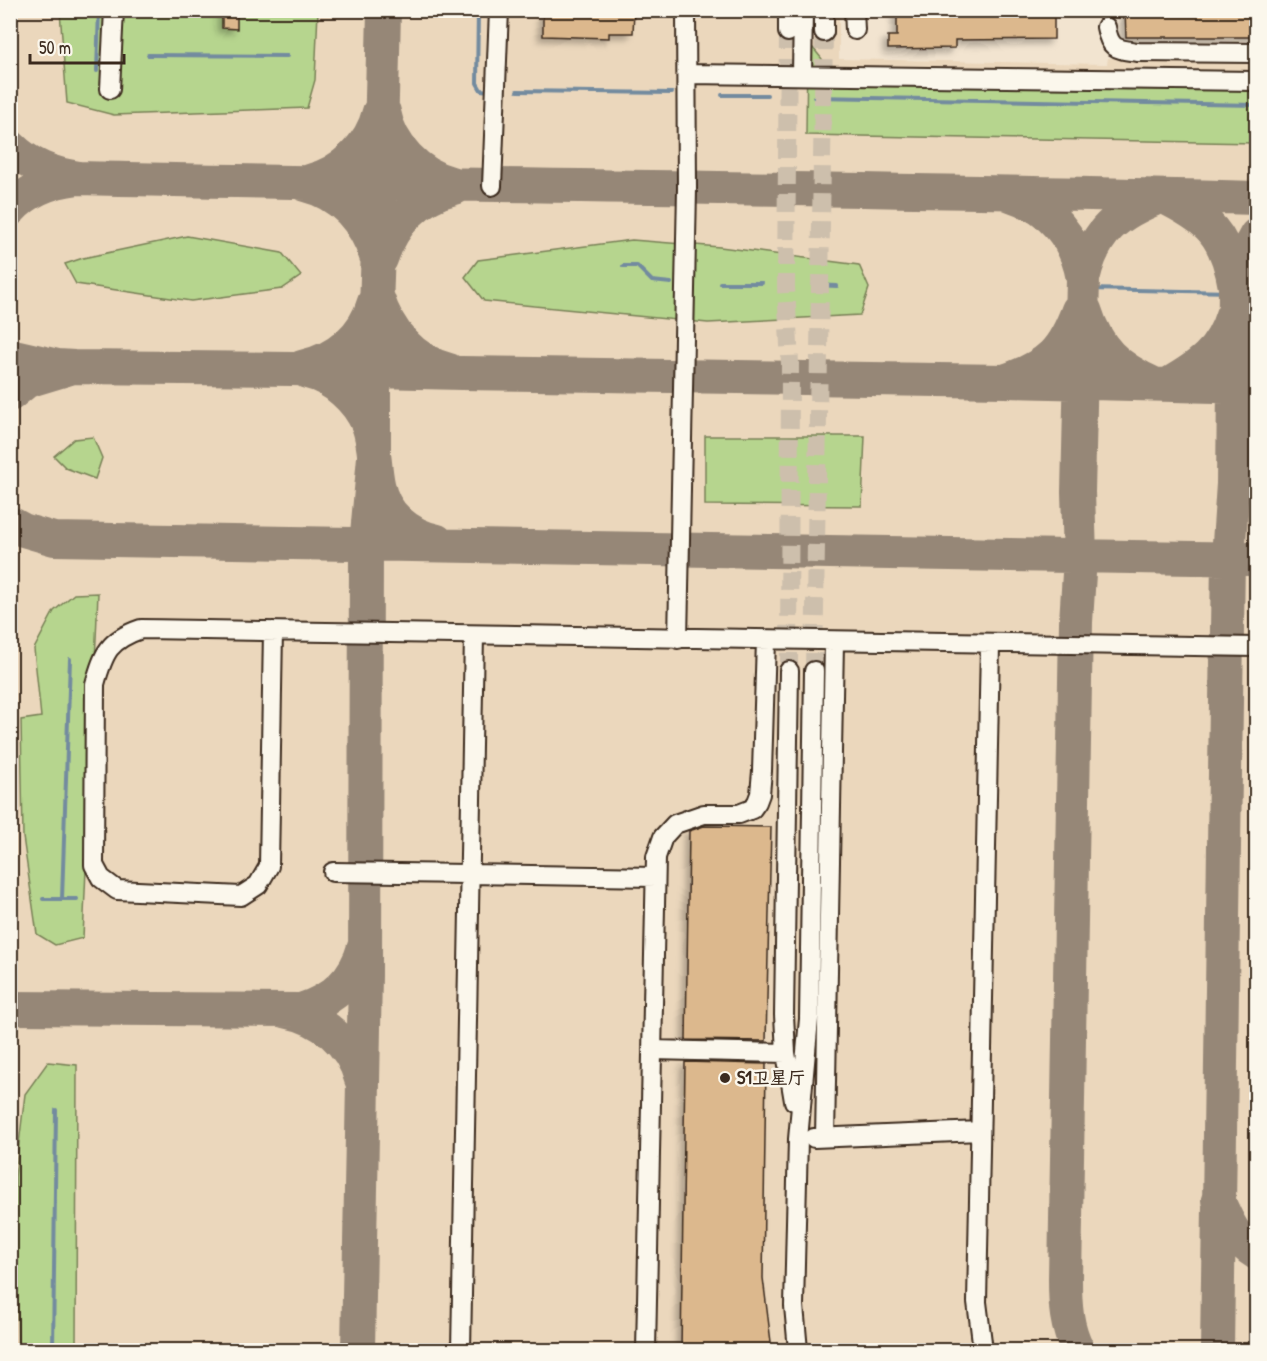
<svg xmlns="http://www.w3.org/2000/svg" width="1267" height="1361" font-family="'Patrick Hand','LXGW WenKai TC',sans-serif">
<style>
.built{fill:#ebd7bc}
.green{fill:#b6d58e;stroke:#788056;stroke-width:1.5}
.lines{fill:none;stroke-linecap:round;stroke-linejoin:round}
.stream{stroke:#738b9f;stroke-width:4}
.taxiway{stroke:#968777;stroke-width:34}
.building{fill:#dcb88d;stroke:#3b2a1e;stroke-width:1.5;filter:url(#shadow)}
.minor-tunnel{stroke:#cdbfac;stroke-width:18;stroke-dasharray:18 9;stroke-linecap:butt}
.minor-casing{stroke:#3b2a1e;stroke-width:22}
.minor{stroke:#fbf7ec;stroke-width:18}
.poi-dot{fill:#3b2a1e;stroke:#fbf7ec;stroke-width:2}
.labels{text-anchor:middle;stroke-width:5;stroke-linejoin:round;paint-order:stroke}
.poi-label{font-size:18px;font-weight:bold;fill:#3b2a1e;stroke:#fbf7ec;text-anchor:start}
</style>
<defs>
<filter id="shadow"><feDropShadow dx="-4.5" dy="4.5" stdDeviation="3" flood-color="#0004"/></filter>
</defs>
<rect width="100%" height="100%" fill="#f2e4d0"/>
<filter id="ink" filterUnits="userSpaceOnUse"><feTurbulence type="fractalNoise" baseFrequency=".0167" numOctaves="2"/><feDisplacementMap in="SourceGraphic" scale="12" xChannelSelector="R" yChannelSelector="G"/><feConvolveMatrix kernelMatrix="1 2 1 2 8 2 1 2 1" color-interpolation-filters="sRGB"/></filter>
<g filter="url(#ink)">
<path class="built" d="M839,10V59L1107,64L1108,58L1256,59V1350H11L10,11Z"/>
<path class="green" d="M60,11H318L315,80L307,108L114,115L67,103Z
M813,48L831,70L861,83L1256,90V143L806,135L807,49Z
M187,236L282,253L301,276L282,289L191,301L76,284L65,264L83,258Z
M632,240L720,247L859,265L869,288L860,315L708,323L484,301L465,277L478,260Z
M705,436H865L862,506L705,505Z
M93,437L102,458L95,479L66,468L54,456L74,439Z
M98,593L83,938L55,945L37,934L23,837L21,720L41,717L34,649L54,611L74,594Z
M48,1062L77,1065L76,1350H18L15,1177L25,1094Z"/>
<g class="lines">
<path class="stream" d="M478,10L477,83L481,90L489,91
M148,55L287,56
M97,71L99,10
M517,91L672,93
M722,95H767
M814,97L1256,105
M623,266H637L652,281L671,283
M720,283H762
M813,285L837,286
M1088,289L1232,292
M43,899H77
M62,899L70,659
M53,1350L56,1110"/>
<path class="taxiway" d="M384,112C390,145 418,175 451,183
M10,146C30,166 52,174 79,178C472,187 864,187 1256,198
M310,181C343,172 371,146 379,112
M305,185C342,194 365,222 376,256
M1011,195C1051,208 1076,238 1083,279L1078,492L1080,557L1076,622L1065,1279C1065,1304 1066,1327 1078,1350
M10,210C27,190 52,181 77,178
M381,259C392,224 418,196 455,188
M1083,279C1094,231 1117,213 1162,196C1209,219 1226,234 1235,287
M377,296C388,331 412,361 449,370
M1085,310C1097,349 1116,367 1154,384
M10,355L58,366L74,367L292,369L461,373L1005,381L1256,387
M302,367C337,360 365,335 374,302
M307,372C333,378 358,400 368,425C375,443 374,465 378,484C383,514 408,535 437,541
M1007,380C1049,365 1063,351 1078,310
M1169,384C1200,366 1221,352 1232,315
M10,395L27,381L70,368
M10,523L23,530L54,539L1256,559
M10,1008L301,1010C333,1000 355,980 364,947
M285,1011C322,1018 351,1042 361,1079
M1218,1200C1227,1221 1236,1241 1256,1253
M358,1350L365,975L366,545L374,457V372L380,183L384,10
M1217,1350L1228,558L1233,484L1235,287L1240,264L1256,235"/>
</g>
<path class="building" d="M222,10H237V29L222,28Z
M543,10H634L633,33H609V38L543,36Z
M897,10H1054V39L955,40V48L888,49V36H897Z
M1125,10H1257V37H1126Z
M704,826L771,827L766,1041L686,1040L689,831Z
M685,1062L766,1064L763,1278L772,1350H681Z"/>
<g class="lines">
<path class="minor-tunnel" d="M788,32L786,287L790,364L789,671
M814,671L824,32"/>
<defs>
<path id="minor" d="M854,10L855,30
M1106,27C1110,50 1117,49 1138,52L1256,53
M788,32V10
M824,32V10
M687,74L1256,81
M802,74L803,10
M110,89L114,10
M492,186L499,10
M273,631L269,866L258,885L241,896L117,890L101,878L94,865L95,684C104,652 109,640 141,629C513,636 885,644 1256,647
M678,639L687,189L686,10
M789,671L784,1015L786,1053L794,1101
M333,872L655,877
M652,1050L786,1053
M825,1137L834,642
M814,1138L980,1131
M461,1350L474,635
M646,1350L656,857L663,837L675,824L704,814H739L752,809L757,802L760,794L762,771L766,640
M798,1350L794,1306L798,1139L809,1019L814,671
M983,1350L977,1302L990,645"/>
</defs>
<use href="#minor" class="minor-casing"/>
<use href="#minor" class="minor"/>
</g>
</g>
<circle class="poi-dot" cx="725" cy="1078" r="6"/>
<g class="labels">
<g class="poi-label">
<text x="737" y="1084">S1卫星厅</text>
</g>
</g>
<rect width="1267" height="1361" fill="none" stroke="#fbf7ec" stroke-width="36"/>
<rect x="18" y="18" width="1231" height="1325" fill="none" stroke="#3b2a1e" stroke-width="2" filter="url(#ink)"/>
<path d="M30 54v9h94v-9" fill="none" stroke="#3b2a1e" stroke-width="3"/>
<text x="39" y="54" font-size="18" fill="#3b2a1e" stroke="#fbf7ec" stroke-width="4.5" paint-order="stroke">50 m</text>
</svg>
